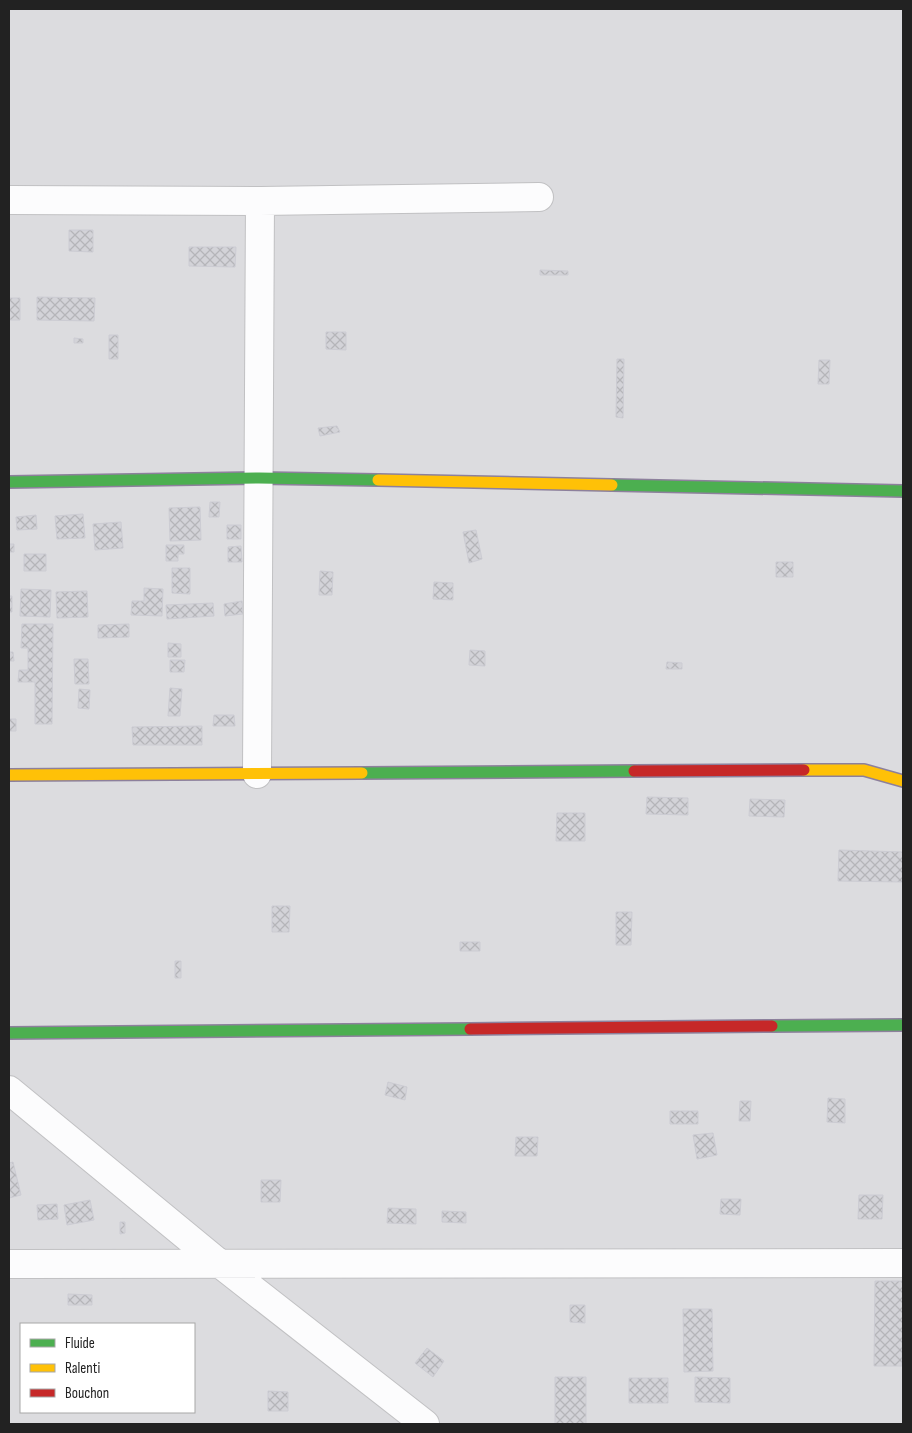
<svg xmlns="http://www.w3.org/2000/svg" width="912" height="1433" font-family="'Sofia Sans Condensed',sans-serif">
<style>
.residential{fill:#dcdcdf;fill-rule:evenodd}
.building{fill:url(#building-cross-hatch);stroke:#ccccd3}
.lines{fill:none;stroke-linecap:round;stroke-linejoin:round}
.street-casing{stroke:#c1c1c3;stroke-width:30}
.fast-casing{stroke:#8d809c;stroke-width:14}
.slow-casing{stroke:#8d809c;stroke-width:14}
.jam-casing{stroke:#8d809c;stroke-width:14}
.street{stroke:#fcfcfd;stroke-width:28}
.fast{stroke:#4caf50;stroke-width:11}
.slow{stroke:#ffc107;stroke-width:11}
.jam{stroke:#c62828;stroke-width:11}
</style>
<defs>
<pattern id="building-cross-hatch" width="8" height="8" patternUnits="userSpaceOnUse" patternTransform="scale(1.25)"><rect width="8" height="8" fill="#d3d3d8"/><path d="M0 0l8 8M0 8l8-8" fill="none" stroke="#b5b5b9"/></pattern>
</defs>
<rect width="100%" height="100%" fill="#ebeaf0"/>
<path class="residential" d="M9,9H903V1424H9ZM21,1324H194V1412H21Z"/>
<path class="building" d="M69,230H93V252L69,251Z
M189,247H236L235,267L189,266Z
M540,270L568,271V275H540Z
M37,297L95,298L94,321L37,320Z
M9,298H20V320H9Z
M326,332H346V350L326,349Z
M109,335H118V359H109Z
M74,338L83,339V343H74Z
M617,359H624L623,418L616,417Z
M819,360H830L829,384H818Z
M337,426L340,432L320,436L318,428Z
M210,502H220L219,517H209Z
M200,507L201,540L170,541L169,508Z
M83,514L85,538L57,539L55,516Z
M36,515L37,529L17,530L16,517Z
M121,522L123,548L95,550L93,524Z
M227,525H241V539H227Z
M476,530L482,559L469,563L463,532Z
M9,544H14V552H9Z
M166,545H184V554H178V561H166Z
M241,546L242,562H228V547Z
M24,554H46V571H24Z
M776,562H793V577H776Z
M172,568H190V594L172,593Z
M320,571L333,572L332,595H319Z
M434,582L453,583V600L433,599Z
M144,588L163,589L162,616L131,615L132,601H144Z
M21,589L51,590L50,617L20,616Z
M87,591L88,617L57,618L56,592Z
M9,596H12V612H9Z
M242,601L243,614L225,616L224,604Z
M213,603L214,616L167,619L166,605Z
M22,624H53L52,724H35V682H18L19,670H28V648H21Z
M129,624V637L98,638V625Z
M168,643L181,644V657H168Z
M470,650L485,651V666L469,665Z
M9,652H13L14,661H9Z
M74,659H88L89,684H75Z
M170,660H185L184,672H170Z
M667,662L682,663V669H666Z
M170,688L182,689L180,716H168Z
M79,689L90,690L89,709L78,708Z
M214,715H234L235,726H213Z
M9,719H16V731H9Z
M202,726V745H133L132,727Z
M647,797L688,798V815L646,814Z
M750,799L785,800L784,817L749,816Z
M557,813H585V841H556Z
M839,850L903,852V882L838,881Z
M272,906H290L289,932H272Z
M616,912H632L631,945H616Z
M460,942H480V951H460Z
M175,961H181V978H175Z
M388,1082L407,1087L405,1100L385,1095Z
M828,1098L845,1099V1123L827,1122Z
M740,1101H751L750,1121H739Z
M670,1111H698V1124H670Z
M713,1133L717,1155L697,1159L693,1135Z
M516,1137H538L537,1156H515Z
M13,1162L21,1195L9,1198V1163Z
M261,1180H281L280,1202H261Z
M859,1195H883L882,1219H858Z
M721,1199H741L740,1215L720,1214Z
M90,1200L94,1220L67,1225L64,1205Z
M57,1204L58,1219L38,1220L37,1205Z
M388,1208L416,1209V1224L387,1223Z
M442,1211L466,1212V1223L442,1222Z
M120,1222H125V1233L120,1234Z
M875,1281H903L902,1366H874Z
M68,1294L92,1295V1305H68Z
M570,1305H585V1323L570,1322Z
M683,1309H712L713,1371L684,1372Z
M427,1348L444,1361L433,1377L415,1363Z
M555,1377H586V1424H555Z
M695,1377L730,1378V1403L695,1402Z
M629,1378H668V1403H629Z
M268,1391L288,1392V1411H268Z"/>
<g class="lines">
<defs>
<path id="street" d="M9,200L260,201L539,197
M257,774L260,201
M9,1090L219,1263L425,1424
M9,1264L903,1263"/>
<path id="fast" d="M9,482L259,478L378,480
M612,485L903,491
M362,773L634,771
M772,1026L903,1025
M9,1033L470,1029"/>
<path id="slow" d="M378,480L612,485
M804,770H864L903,781
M9,775L362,773"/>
<path id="jam" d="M634,771L804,770
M470,1029L772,1026"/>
</defs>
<use href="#street" class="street-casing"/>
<use href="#fast" class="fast-casing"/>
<use href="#slow" class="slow-casing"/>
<use href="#jam" class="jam-casing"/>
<use href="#street" class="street"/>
<use href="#fast" class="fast"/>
<use href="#slow" class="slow"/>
<use href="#jam" class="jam"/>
</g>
<rect width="912" height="1433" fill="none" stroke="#222222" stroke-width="20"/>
<rect x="20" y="1323" width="175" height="90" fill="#ffffff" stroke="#a7a7a7"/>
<rect x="30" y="1339" width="25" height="8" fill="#4caf50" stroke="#a7a7a7"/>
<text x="65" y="1348" font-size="15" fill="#222222">Fluide</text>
<rect x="30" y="1364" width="25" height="8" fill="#ffc107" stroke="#a7a7a7"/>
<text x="65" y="1373" font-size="15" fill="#222222">Ralenti</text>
<rect x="30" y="1389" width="25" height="8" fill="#c62828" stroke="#a7a7a7"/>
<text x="65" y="1398" font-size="15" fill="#222222">Bouchon</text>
</svg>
